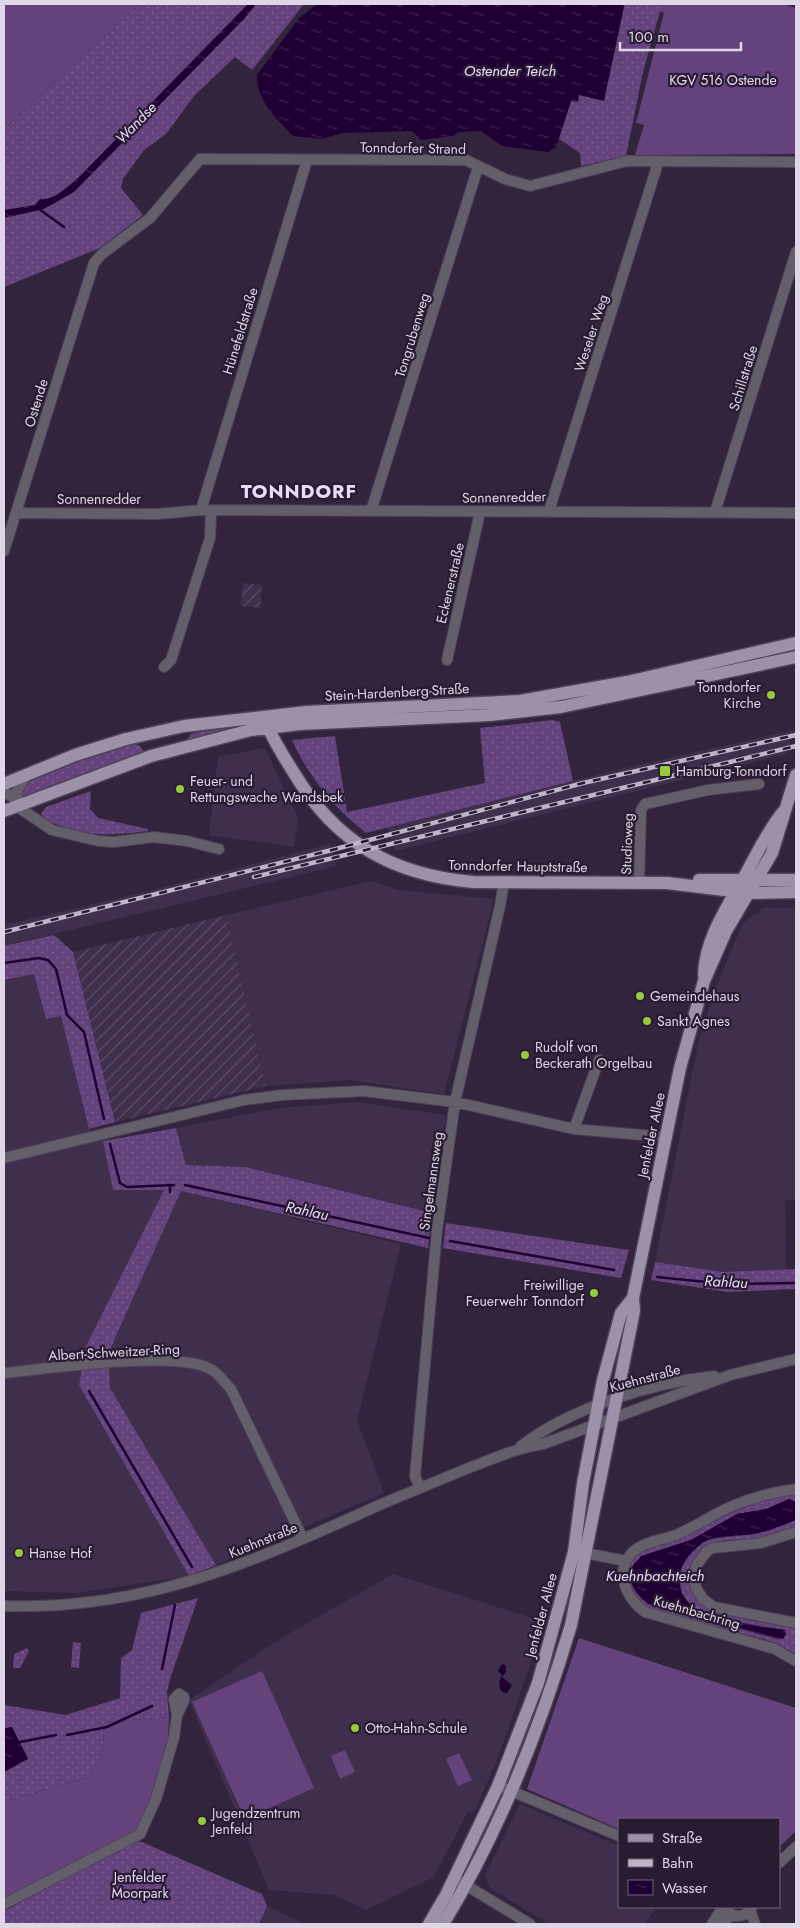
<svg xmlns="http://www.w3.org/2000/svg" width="800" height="1928" font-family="Jost,sans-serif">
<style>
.built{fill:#402f4c}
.industrial{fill:url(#industrial-furrows)}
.grass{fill:url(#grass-dots)}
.garden{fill:#64437d}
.water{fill:url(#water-ripples)}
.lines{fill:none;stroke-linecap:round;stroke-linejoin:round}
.stream{stroke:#200034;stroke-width:2.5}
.minor-casing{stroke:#4e4158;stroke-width:12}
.major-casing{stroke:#4e4158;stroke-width:15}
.minor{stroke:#645e6a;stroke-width:10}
.major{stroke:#9d90a9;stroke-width:12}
.rail-casing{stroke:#beb5c7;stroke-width:4.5}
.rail{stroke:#281b32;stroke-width:2.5;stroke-dasharray:8;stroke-linecap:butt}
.poi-dot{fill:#94cc3d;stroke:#281b32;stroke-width:2}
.labels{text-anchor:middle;stroke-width:4.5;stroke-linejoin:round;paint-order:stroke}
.park-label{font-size:14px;fill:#e8d6f9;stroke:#281b32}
.street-label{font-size:14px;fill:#dfd7e7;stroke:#281b32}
.poi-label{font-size:14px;fill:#dfd7e7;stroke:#281b32;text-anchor:start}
.water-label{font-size:15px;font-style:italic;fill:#ecdafd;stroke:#281b32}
.district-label{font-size:19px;font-weight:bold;letter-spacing:1px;fill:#ead9f9;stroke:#281b32}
</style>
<defs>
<pattern id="industrial-furrows" width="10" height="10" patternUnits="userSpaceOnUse" patternTransform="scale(1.25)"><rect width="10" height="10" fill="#402f4c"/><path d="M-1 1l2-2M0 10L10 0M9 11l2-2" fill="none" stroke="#5b4c66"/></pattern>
<pattern id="grass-dots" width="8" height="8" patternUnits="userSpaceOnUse" patternTransform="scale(1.25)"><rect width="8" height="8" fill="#64437d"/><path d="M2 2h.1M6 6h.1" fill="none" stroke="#7a5d8f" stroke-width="1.8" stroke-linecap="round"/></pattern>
<pattern id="water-ripples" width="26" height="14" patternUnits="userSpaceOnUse" patternTransform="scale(1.25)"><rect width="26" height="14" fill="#200034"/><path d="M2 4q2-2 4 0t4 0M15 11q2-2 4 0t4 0" fill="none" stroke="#402451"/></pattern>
</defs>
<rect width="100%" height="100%" fill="#32243d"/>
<path class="built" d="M794,730L786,754L395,851L387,828L625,768Z
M263,748L267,752L298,818L294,847L209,835L218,757Z
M330,844L337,866L4,946V925L153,890Z
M371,881L398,890L494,899L444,1094L350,1080L266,1086L226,915Z
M763,908H796V1199L785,1200L786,1270L723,1272L655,1262L698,1043L718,982L743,923Z
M34,974L46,1019L61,1016L89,1129L103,1141L113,1189L164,1190L86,1346L79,1385L189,1576L75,1593L4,1591V980Z
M357,1102L446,1115L432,1213L246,1167L186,1165L176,1128L279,1108Z
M181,1191L401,1244L357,1420L384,1493L216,1565L110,1388L109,1352Z
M393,1574L545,1622L499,1755L475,1811L467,1813L434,1877L366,1910L335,1895L269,1890L189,1700L278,1640Z
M520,1804L619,1846V1907H656L645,1924H549L490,1888L485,1874Z
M267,1906L304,1924H259Z"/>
<path class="industrial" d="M243,583L262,585L260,608L241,606Z
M226,915L266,1086L115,1122L73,952Z"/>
<path class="grass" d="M140,4H304L252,70L235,57L194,96L166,134L144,150L123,179L121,188L143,215L100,248L4,287V129Z
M535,4H662L643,72L626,156L581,166L580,153L559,139L571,101Z
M552,720L560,722L573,781L366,833C335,809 308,776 292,740L335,736L347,812L485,783L480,728Z
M256,722L186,741L191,734L238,723Z
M129,742L140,746L145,753L24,801L21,797L25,783L69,762Z
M91,791L90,809L98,818L148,829V831C116,835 87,838 56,824C50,822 44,820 41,814L46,807Z
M54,935L73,952L115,1122L89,1129L61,1016L46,1019L34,974L4,980V946Z
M176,1128L186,1165L246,1167L432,1213L428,1248L181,1191L109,1352L110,1388L216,1565L189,1576L79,1385L86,1346L164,1190H113L103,1141Z
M446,1223L629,1250L621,1278L443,1248Z
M655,1262L723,1272L796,1269V1289L727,1292L651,1280Z
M796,1493V1502L789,1499L767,1509L737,1514L691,1540L648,1554L634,1563L631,1573L633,1588L642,1600L669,1610L781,1640L760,1626L713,1617L692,1607L682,1593L679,1576L681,1568L689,1556L702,1543L710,1539L754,1534L796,1520V1528C785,1531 774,1535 763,1538C746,1541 722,1537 706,1546C698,1551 690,1565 689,1575C686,1618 766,1622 796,1628V1654L778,1644L764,1639L660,1614C634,1603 628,1592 627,1565L638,1552L763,1500Z
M198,1598L171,1676L167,1692L169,1717L104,1722L103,1751L89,1777L4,1802V1772L28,1758L12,1728H4V1705L66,1715L120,1698L121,1658L132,1650L141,1613Z
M73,1642L81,1643L79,1668L71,1667Z
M27,1648L29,1651L20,1668H13L14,1654Z
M137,1840L262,1894L267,1906L259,1924H4V1911Z"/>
<path class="garden" d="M4,4H140L4,129Z
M662,4H782L796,8V154L635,155L644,125L636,123L664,13L659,11Z
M579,1638L796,1708V1831L779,1847V1819H619V1829L527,1789Z
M262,1671L314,1788L245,1819L192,1702Z
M169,1717L168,1742L152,1797L136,1831L4,1901V1802L89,1777L103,1751L104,1722Z
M345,1750L355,1772L340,1779L331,1756Z
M459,1753L472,1780L458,1786L446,1759Z"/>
<path class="water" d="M248,4H256L245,18L74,192L44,209L4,218V210L35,205L40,199C54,201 68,186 78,178Z
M317,4H623L624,7L604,101L579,95L578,102L571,101L556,147L548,152L502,146L481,131L458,132L453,136L421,140L412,131L343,133L321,139L293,136C277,119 256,101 257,75L299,18Z
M789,1499L796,1502V1520C783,1525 768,1532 753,1534C738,1537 722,1534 708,1540C695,1546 682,1560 680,1574C672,1624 753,1624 785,1630L786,1634L783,1639L648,1604L637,1593L630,1581L632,1567L641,1556L691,1540L737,1514L766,1509Z
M503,1664L506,1666V1672L502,1677L512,1685L507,1694L501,1691C498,1683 499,1681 502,1675L498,1671L500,1666Z
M12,1727L28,1759L4,1772V1728Z"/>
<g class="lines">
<path class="stream" d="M39,209L64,227
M4,963L39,958L48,960L56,969L67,1015L84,1032L104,1119
M110,1144L120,1183L127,1187L174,1185
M185,1185L429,1238
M170,1192V1185
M450,1241L614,1270
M657,1277L726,1284L796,1283
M89,1391L192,1567
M162,1669L175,1605
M67,1735L107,1727L152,1706
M20,1742L56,1735"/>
<defs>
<path id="minor" d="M201,510L307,160
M371,511L478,167
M549,511L658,163
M715,512L796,252
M16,513L158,514L201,510L796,513
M4,551L94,263L102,254L150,218L200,159L466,160L505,179L530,186L627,161L796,162
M447,660L480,512
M164,667L171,660L210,538L211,511
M27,774L17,791L18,807L52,830L98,841L114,842L154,837L187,841L219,849
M4,792L16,799
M639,883L641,810L645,804L708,790L759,784
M574,1129L599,1060
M4,1158L244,1100L282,1095L364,1091L455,1102L574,1129L665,1137
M4,1373C46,1369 180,1349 212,1370C219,1374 225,1383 231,1389L303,1539
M520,1447C569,1408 652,1383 714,1376
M420,1488L415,1476L437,1230L455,1102L500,906L504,882
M796,1489C773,1492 751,1498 730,1507C712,1515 695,1527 676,1535C663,1540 641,1542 631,1554C614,1573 627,1599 645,1612L775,1649L796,1661
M796,1532L761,1543L713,1548L707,1551L696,1566L694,1577L696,1588L703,1599L714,1607L796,1623
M585,1553L626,1561
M4,1606C147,1611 257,1560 384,1503C413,1491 442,1479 471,1467C495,1458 517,1448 543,1444L730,1375L796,1359
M504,1788L619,1836
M779,1863L796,1847
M454,1878L530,1924
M4,1904L140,1834L156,1799L174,1737L177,1715L174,1699L179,1694L184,1697V1701L177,1715
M724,1907C731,1919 745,1919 752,1907
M750,1910L755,1924
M712,1924L723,1907
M720,1924L732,1915"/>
<path id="major" d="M266,723C273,740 284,757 294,773C336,843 393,875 473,882L667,883L749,893L796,892
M4,784L75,755L126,739L184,726L306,712L520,701L627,682L796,643
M4,811L151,756L251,730L300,724L490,715L561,707L796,657
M699,880H796
M704,975C705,940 726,909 743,879C756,856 766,833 783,812
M429,1924L446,1895L498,1786L538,1683L574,1552L583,1483L603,1380L621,1313L633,1298
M443,1924C500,1831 540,1729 571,1625L634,1311L633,1298L680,1068L704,981L726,931L772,853L796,775"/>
</defs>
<use href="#minor" class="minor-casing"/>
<use href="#major" class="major-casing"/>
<use href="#minor" class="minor"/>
<use href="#major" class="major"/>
<defs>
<path id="rail" d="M254,877L796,746
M4,932L332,850L583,783L796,735"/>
</defs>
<use href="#rail" class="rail-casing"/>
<use href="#rail" class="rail"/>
</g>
<g class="poi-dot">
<circle cx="771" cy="695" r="5"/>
<rect x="659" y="765" width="12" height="12" rx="2.5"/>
<circle cx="180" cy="789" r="5"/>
<circle cx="640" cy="996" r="5"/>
<circle cx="647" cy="1021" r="5"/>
<circle cx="525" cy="1055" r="5"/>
<circle cx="594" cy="1293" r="5"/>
<circle cx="19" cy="1553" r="5"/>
<circle cx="355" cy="1728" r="5"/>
<circle cx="202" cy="1821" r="5"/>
</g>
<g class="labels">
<g class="park-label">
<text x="723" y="85">KGV 516 Ostende</text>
<text x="140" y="1882">Jenfelder<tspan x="140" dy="16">Moorpark</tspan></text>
</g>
<g class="street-label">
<text transform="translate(413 148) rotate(1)" y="5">Tonndorfer Strand</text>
<text transform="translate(240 331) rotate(-73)" y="5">Hünefeldstraße</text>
<text transform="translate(591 333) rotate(-72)" y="5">Weseler Weg</text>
<text transform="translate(412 335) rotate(-73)" y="5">Tongrubenweg</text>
<text transform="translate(743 378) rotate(-73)" y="5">Schillstraße</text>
<text transform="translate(36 403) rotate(-73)" y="5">Ostende</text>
<text transform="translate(504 497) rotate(-1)" y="5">Sonnenredder</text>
<text x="99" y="504">Sonnenredder</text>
<text transform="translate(450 583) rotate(-77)" y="5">Eckenerstraße</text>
<text transform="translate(397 692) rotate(-3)" y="5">Stein-Hardenberg-Straße</text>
<text transform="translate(627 844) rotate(-88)" y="5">Studioweg</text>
<text transform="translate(518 866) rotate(1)" y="5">Tonndorfer Hauptstraße</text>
<text transform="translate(651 1135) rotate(-78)" y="5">Jenfelder Allee</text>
<text transform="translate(431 1181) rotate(-82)" y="5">Singelmannsweg</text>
<text transform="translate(114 1352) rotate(-3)" y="5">Albert-Schweitzer-Ring</text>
<text transform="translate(645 1378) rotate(-15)" y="5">Kuehnstraße</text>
<text transform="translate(263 1540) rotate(-22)" y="5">Kuehnstraße</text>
<text transform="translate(697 1612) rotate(16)" y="5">Kuehnbachring</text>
<text transform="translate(541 1615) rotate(-75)" y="5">Jenfelder Allee</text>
</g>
<g class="poi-label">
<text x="761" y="692" text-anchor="end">Tonndorfer<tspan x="761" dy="16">Kirche</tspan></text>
<text x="676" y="776">Hamburg-Tonndorf</text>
<text x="190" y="786">Feuer- und<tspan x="190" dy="16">Rettungswache Wandsbek</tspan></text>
<text x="650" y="1001">Gemeindehaus</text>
<text x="657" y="1026">Sankt Agnes</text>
<text x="535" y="1052">Rudolf von<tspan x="535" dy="16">Beckerath Orgelbau</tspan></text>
<text x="584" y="1290" text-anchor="end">Freiwillige<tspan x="584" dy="16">Feuerwehr Tonndorf</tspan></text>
<text x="29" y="1558">Hanse Hof</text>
<text x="365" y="1733">Otto-Hahn-Schule</text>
<text x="212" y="1818">Jugendzentrum<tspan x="212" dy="16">Jenfeld</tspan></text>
</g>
<g class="water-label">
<text x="510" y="76">Ostender Teich</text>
<text transform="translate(136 123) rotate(-46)" y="5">Wandse</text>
<text transform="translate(307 1211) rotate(12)" y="5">Rahlau</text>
<text transform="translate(726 1282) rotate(3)" y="5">Rahlau</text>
<text x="655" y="1581">Kuehnbachteich</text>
</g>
<g class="district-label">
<text x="299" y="498">TONNDORF</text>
</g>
</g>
<rect width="800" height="1928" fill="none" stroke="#dfd7e7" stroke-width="10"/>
<rect x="618" y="1818" width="162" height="90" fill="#281b32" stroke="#71667a"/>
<rect x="628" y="1834" width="25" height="8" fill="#9d90a9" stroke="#71667a"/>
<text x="662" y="1843" font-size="15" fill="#dfd7e7">Straße</text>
<rect x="628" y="1859" width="25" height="8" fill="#beb5c7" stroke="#71667a"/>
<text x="662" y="1868" font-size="15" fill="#dfd7e7">Bahn</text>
<rect x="628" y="1880" width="25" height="15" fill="url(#water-ripples)" stroke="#71667a"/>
<text x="662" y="1893" font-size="15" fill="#dfd7e7">Wasser</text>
<path d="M620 42v8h121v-8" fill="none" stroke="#dfd7e7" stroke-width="2.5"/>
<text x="628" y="42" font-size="15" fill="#dfd7e7" stroke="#281b32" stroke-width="4" paint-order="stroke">100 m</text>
</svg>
